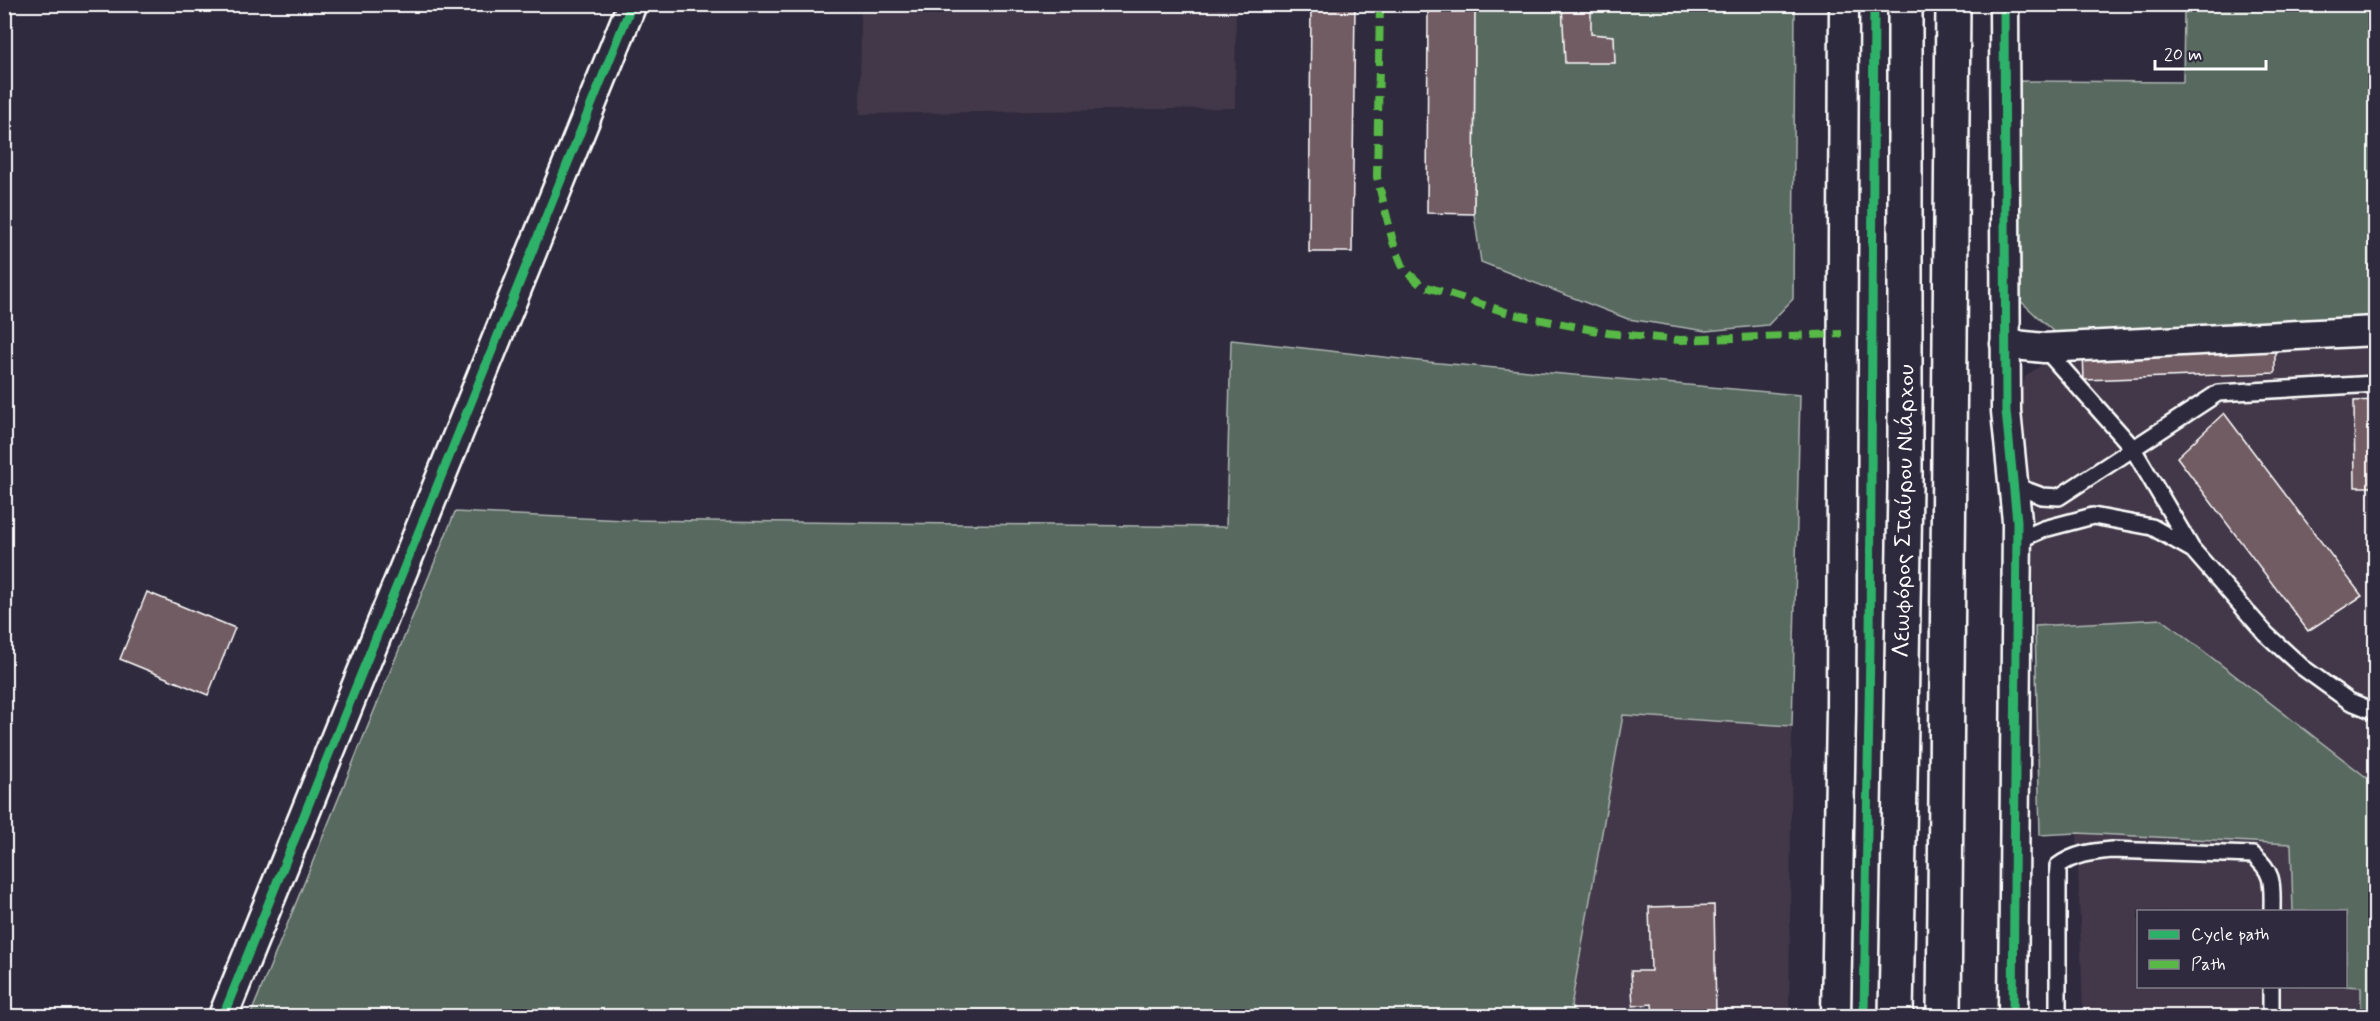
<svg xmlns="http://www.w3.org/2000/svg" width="2380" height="1021" font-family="Mynerve,sans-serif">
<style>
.built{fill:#433948}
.green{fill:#596960;stroke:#acb4b0;stroke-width:1.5}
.building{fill:#725b63;stroke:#fff;stroke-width:1.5}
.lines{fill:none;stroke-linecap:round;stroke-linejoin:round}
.service-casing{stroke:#fff;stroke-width:20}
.minor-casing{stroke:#fff;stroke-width:33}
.secondary-casing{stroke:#fff;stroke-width:38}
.service{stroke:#2f2a3d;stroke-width:15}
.minor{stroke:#2f2a3d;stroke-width:28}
.secondary{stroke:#2f2a3d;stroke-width:33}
.quiet{stroke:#58b947;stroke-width:8;stroke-dasharray:15 8;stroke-linecap:butt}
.cycleway-casing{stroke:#2f2a3d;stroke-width:13}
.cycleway{stroke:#2db169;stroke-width:9}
.labels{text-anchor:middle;stroke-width:4.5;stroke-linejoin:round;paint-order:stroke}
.street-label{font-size:24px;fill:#fff;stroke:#2f2a3d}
</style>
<rect width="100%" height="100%" fill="#2f2a3d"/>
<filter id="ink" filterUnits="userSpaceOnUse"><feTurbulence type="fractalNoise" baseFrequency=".0167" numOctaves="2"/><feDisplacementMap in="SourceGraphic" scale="12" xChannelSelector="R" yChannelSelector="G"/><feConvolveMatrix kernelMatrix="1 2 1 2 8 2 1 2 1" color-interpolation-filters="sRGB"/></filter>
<g filter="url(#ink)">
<path class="built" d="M861,5H1236L1235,108L860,114Z
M2375,343V784L2162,619L2035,626L2031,485L2019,405L2025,377L2058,353Z
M1623,714L1792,726L1789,1016H1578L1571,1006Z
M2077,833L2291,844L2293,911L2138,912V986L2361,987V1016H2083Z"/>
<path class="green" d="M1475,5H1795L1793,299L1768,325L1706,331L1628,319L1481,262L1474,214Z
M2184,5H2375V319L2056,334L2013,294L2014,81L2183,82Z
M1231,340L1428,362L1800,395L1792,726L1623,715L1571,1006L1578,1016H250L455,512L625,520L1226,527Z
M2162,619L2375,784V1016H2361V987L2346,986V912L2293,911L2291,844L2077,833L2040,835L2035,626Z"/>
<path class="building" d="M1311,4H1355L1352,252H1309Z
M1428,4H1475L1474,214L1427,213Z
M1562,4H1591V34L1614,36L1615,63H1565Z
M2275,346V373L2084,380L2083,352Z
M2376,400V487H2355L2354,401Z
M2224,413L2362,596L2308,631L2177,457Z
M147,592L235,628L208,695L120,659Z
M1714,905L1716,1016H1653L1652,1004L1633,1006L1631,971H1651L1649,907Z"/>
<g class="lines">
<defs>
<path id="service" d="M2044,348L2132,447L2192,549L2266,634L2302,667L2349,701L2376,712
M2015,486L2042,496L2059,497L2218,393L2376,384
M2016,541L2044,529L2093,516L2152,527L2191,549
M2058,1016V866C2074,854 2091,852 2111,850L2253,855C2275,873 2272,885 2272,912
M2271,1016V986"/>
<path id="minor" d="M2004,4L2006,411L2017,521L2013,1016
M2005,344L2044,348L2376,331
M223,1016L632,4
M1836,1016L1841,710L1844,4"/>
<path id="secondary" d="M1896,1016L1905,487V4
M1944,1016L1953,4"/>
</defs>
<use href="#service" class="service-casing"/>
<use href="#minor" class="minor-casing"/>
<use href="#secondary" class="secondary-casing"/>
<use href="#service" class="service"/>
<use href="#minor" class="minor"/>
<use href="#secondary" class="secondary"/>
<path class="quiet" d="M1380,4L1377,177L1393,242L1404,269L1421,285L1512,314L1608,333L1680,340L1842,334"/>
<defs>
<path id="cycleway" d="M2004,4L2006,411L2017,521L2013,1016
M223,1016L632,4
M1864,1016L1870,646L1874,4"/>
</defs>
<use href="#cycleway" class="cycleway-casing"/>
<use href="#cycleway" class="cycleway"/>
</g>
</g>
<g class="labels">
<g class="street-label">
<text transform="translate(1903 511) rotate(-89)" y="8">Λεωφόρος Σταύρου Νιάρχου</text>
</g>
</g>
<rect width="2380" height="1021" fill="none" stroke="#2f2a3d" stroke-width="24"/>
<rect x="12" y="12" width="2356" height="997" fill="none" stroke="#fff" stroke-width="2" filter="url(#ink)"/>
<rect x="2137" y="910" width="210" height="78" fill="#2f2a3d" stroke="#827f8b" stroke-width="1.5"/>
<rect x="2149" y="930" width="30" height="9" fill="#2db169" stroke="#827f8b" stroke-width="1.5"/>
<text x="2191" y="940" font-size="18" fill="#ffffff">Cycle path</text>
<rect x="2149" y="960" width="30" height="9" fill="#58b947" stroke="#827f8b" stroke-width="1.5"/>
<text x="2191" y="970" font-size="18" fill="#ffffff">Path</text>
<path d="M2155 60v9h111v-9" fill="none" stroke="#ffffff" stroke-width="3"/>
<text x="2164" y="60" font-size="18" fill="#ffffff" stroke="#2f2a3d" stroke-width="4.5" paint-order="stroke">20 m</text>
</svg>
